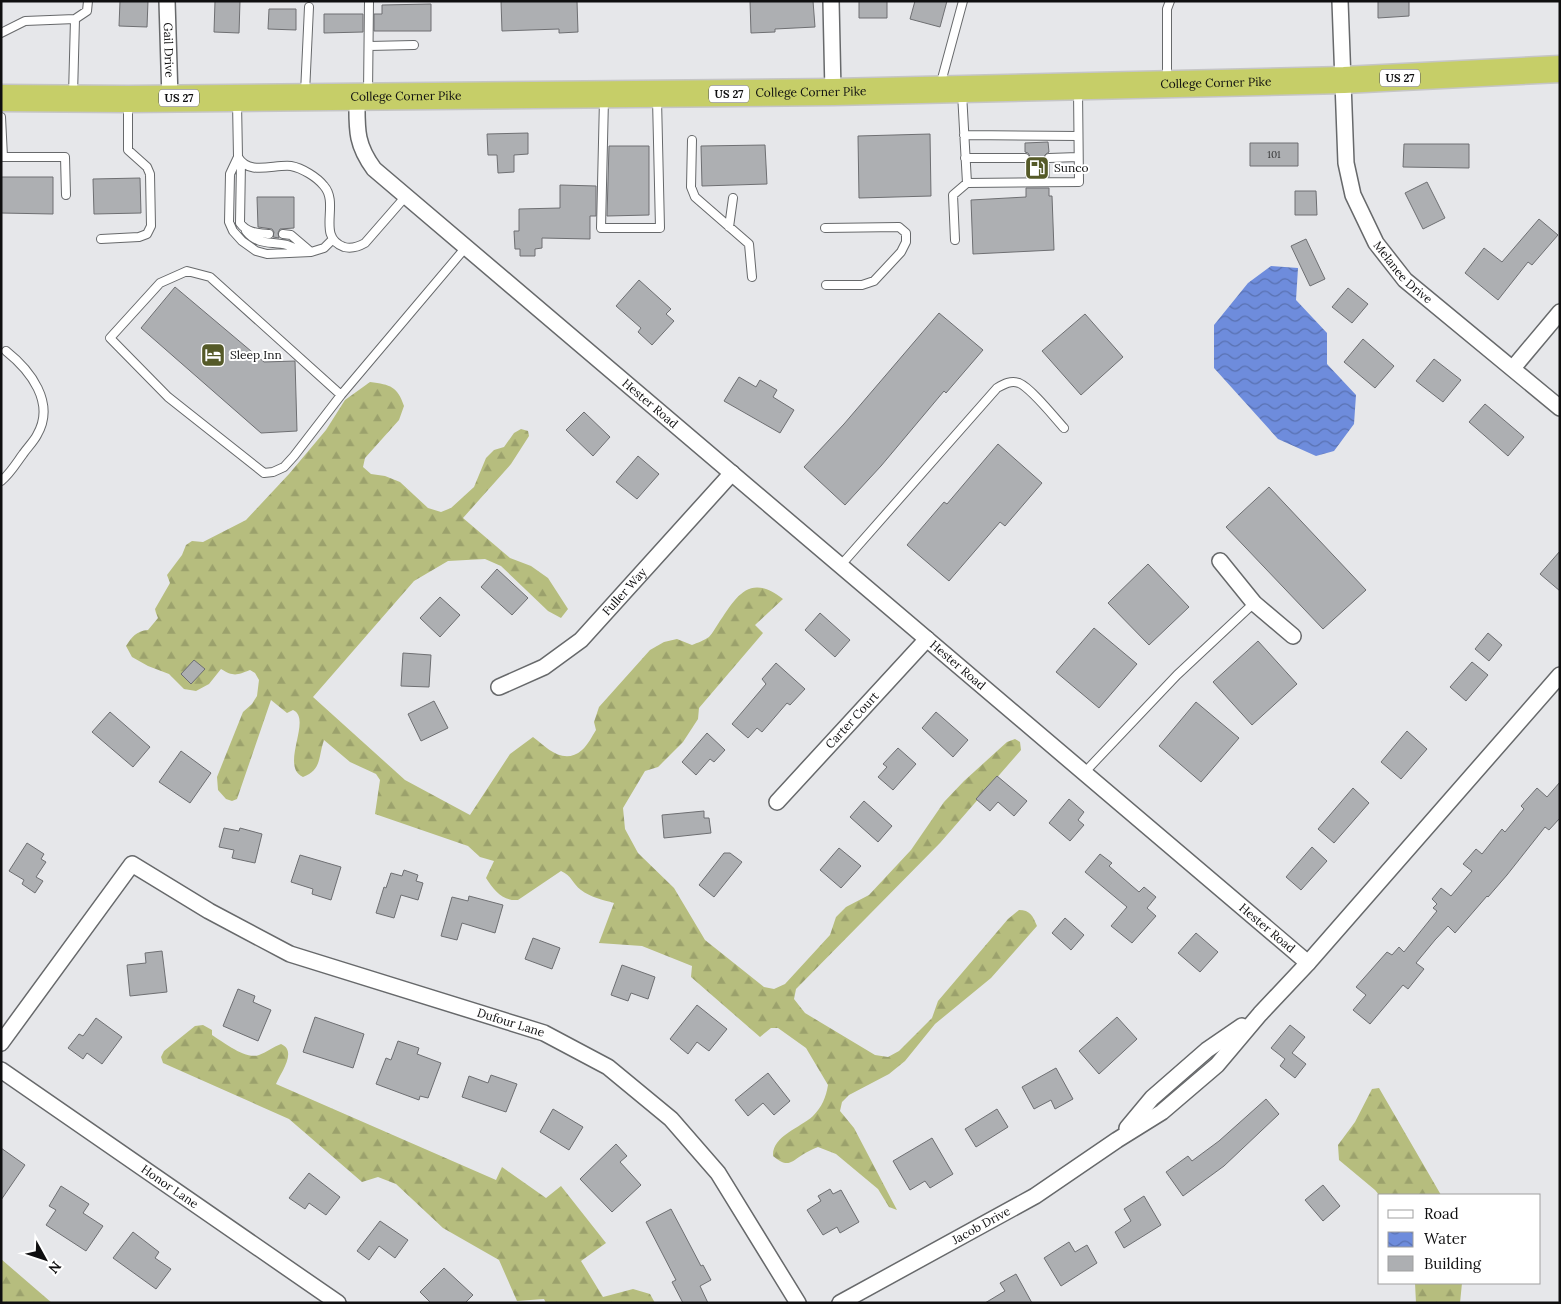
<svg xmlns="http://www.w3.org/2000/svg" width="1561" height="1304" font-family="Lora,serif">
<style>
.forest{fill:url(#forest-firs)}
.water{fill:url(#water-waves)}
.building{fill:#adafb2;stroke:#6e6f72}
.lines{fill:none;stroke-linecap:round;stroke-linejoin:round}
.service-casing{stroke:#67696b;stroke-width:10}
.minor-casing{stroke:#67696b;stroke-width:18}
.trunk-casing{stroke:#c5c5c6;stroke-width:29}
.service{stroke:#fff;stroke-width:8}
.minor{stroke:#fff;stroke-width:15}
.trunk{stroke:#c6ce68;stroke-width:26}
.labels{text-anchor:middle;stroke-width:4;stroke-linejoin:round;paint-order:stroke}
.number-label{font-size:10px;fill:#363738}
.shield{fill:#fff;stroke:#575758;stroke-width:1}
.shield-label{font-size:11px;font-weight:bold;fill:#0f0f10}
.street-label{font-size:12px;fill:#0f0f10;stroke:#fff}
.poi-label{font-size:12px;fill:#0f0f10;stroke:#fff;text-anchor:start}
</style>
<defs>
<pattern id="forest-firs" width="22" height="20" patternUnits="userSpaceOnUse" patternTransform="scale(1.25)"><rect width="22" height="20" fill="#b6bd7e"/><path d="M5 1l3.5 6h-7zM16 11l3.5 6h-7z" fill="#9ba16c"/></pattern>
<pattern id="water-waves" width="16" height="10" patternUnits="userSpaceOnUse" patternTransform="scale(1.25)"><rect width="16" height="10" fill="#6e8cdc"/><path d="M0 5q4-4 8 0t8 0" fill="none" stroke="#5971b1"/></pattern>
</defs>
<rect width="100%" height="100%" fill="#e6e7ea"/>
<path class="forest" d="M370,382C391,385 397,386 404,406L399,420L365,458L363,467L371,474L385,476L400,482L428,508L441,512L451,508L474,487L486,458L494,450L504,447L514,433L521,429L528,431L529,436L511,464L463,518L510,558L531,566L548,578L568,609L561,618L548,611L501,566L485,559L448,561L414,581L313,697L405,780L470,815L510,754L533,737C547,748 564,766 582,750C588,745 592,736 596,730L594,722L599,707L650,650L664,642L677,639L692,645C697,643 705,640 709,637C713,633 715,628 718,624C736,597 749,572 783,599L755,625L763,633L699,708L698,719L683,742L658,767L645,771L623,808L625,829L638,853L674,888L705,940L764,987L774,989L785,984L830,935L836,917L846,907L869,895L911,850L944,802L964,781L1007,742L1015,739L1020,742L1021,750L940,843L796,989L794,999L805,1013L875,1055L888,1057L899,1051L932,1018L938,1001L1008,919L1019,910C1030,910 1033,916 1037,926L991,978L935,1024L905,1061L889,1074L849,1095L842,1102L840,1111L854,1128L897,1210L889,1207L878,1189L836,1154L818,1147C812,1149 807,1152 802,1155C789,1164 787,1167 773,1156C772,1136 800,1128 813,1116C822,1107 826,1097 828,1085L806,1048L778,1028H771L760,1037L691,977L692,966L642,946L599,943L614,903C603,900 590,897 581,890C572,883 572,876 561,871L518,900C502,901 494,890 486,878L494,861L480,857L468,846L375,814L380,780L376,774L350,762L324,740C318,757 322,770 303,777C279,766 313,719 293,710L287,713L271,700L237,799L232,801L226,799L218,790L217,777L243,712L252,704L257,696L259,680L255,673L250,670C237,675 234,677 221,669L209,684L196,691L184,689L169,674L148,666L132,657L126,646C132,637 136,631 148,630L158,618L156,613L155,609L170,583L167,575L182,555L186,545L192,541L203,542L246,520L289,474L326,430L345,400Z
M203,1025L212,1030V1035C223,1042 246,1060 259,1055C267,1052 273,1047 281,1044C298,1051 280,1074 276,1084L496,1180L502,1167L546,1198L561,1186L606,1243L581,1261L603,1297L633,1289L650,1294L655,1303H546L544,1299L517,1301L499,1260L443,1228L396,1184L378,1177L362,1182L289,1119L163,1063L161,1057L164,1051L195,1026Z
M1379,1088L1441,1195L1380,1196L1375,1190L1339,1160L1338,1145L1355,1122L1372,1089Z
M1,1259L52,1303H1Z
M1415,1283H1462L1460,1303H1416Z"/>
<path class="water" d="M1271,266L1298,268L1296,300L1327,333V364L1356,395L1354,424L1334,451L1316,456L1278,439L1214,368V325L1248,283Z"/>
<path class="building" d="M120,1H148L147,27L119,26Z
M215,1H240L239,33L214,32Z
M501,1H577L578,32L559,33V29L502,31Z
M750,1H813L815,27L775,29V32L751,33Z
M859,1H887V18H859Z
M915,1H947L940,27L910,19Z
M1378,1H1409V16L1378,18Z
M431,4V31H374V14H382V5Z
M269,9H296V30L268,29Z
M324,14H363V32L324,33Z
M528,133V154L514,155V172L498,173L497,155H488L487,134Z
M930,134L931,196L859,198L858,136Z
M1048,142L1049,152L1046,154L1043,158L1045,161L1049,164V177H1026V164L1030,161L1031,158L1028,153L1025,152V143Z
M1250,143H1298V166H1250Z
M1404,144H1469V168L1403,167Z
M765,145L767,184L702,186L701,146Z
M609,146H649V215L607,216Z
M1,177H53V214L1,213Z
M140,178L141,213L94,214L93,179Z
M1427,182L1445,218L1423,229L1405,193Z
M560,185L596,186V216H590V239L542,238V248L535,249V256H520V249H515L514,231H519V209L560,208Z
M1026,188H1049V196H1052L1054,250L973,254L971,200L1026,197Z
M1295,191H1316L1317,215H1295Z
M257,197H294V228L280,229L278,233L279,238L273,237L274,232L272,229L258,227Z
M1539,219L1558,235L1532,265L1528,262L1498,300L1465,273L1484,248L1502,262Z
M1306,239L1325,279L1310,286L1291,246Z
M639,280L671,309L666,314L674,321L652,345L638,332L641,328L616,306Z
M175,287L264,362L295,361L297,431L261,433L141,328Z
M1348,288L1368,304L1352,323L1332,307Z
M939,313L983,350L946,393L944,391L881,466L845,505L804,467L844,424Z
M1085,314L1123,357L1081,395L1042,351Z
M1363,339L1394,366L1375,388L1344,362Z
M1434,359L1461,380L1443,402L1416,381Z
M739,377L756,387L760,380L777,390L773,397L794,410L780,433L724,401Z
M1485,404L1524,437L1508,456L1469,422Z
M584,412L610,437L593,456L566,430Z
M998,444L1042,483L1005,526L1000,522L949,581L907,545L944,502L947,504Z
M638,456L659,474L637,499L616,482Z
M1269,487L1366,590L1323,629L1226,527Z
M1560,551V591L1540,574Z
M1148,564L1189,607L1149,645L1108,603Z
M497,569L528,598L512,615L481,587Z
M440,597L460,615L440,637L420,618Z
M820,613L850,640L835,657L805,630Z
M1094,628L1137,664L1099,708L1056,672Z
M1488,633L1502,645L1489,661L1475,649Z
M1258,641L1297,684L1252,725L1213,682Z
M403,653L431,655L429,687L401,686Z
M194,660L205,669L191,684L181,674Z
M1472,662L1488,675L1466,701L1450,687Z
M776,663L805,689L790,705L787,703L762,732L757,728L748,738L732,724L766,684L762,679Z
M434,701L448,728L421,741L408,714Z
M1196,702L1239,738L1201,782L1159,746Z
M110,712L150,747L133,767L92,732Z
M936,712L968,740L953,757L922,728Z
M1407,731L1427,749L1401,779L1381,762Z
M707,733L725,750L714,762L710,759L696,775L682,762Z
M898,748L916,764L893,790L878,777L887,767L883,764Z
M181,751L211,773L190,803L159,782Z
M997,776L1027,801L1014,816L998,802L990,811L976,799Z
M1560,782V818L1549,830L1545,827L1507,875L1488,897L1487,896L1455,933L1448,926L1435,940L1416,963L1424,969L1408,989L1403,985L1370,1024L1353,1010L1366,995L1356,987L1387,952L1392,955L1399,947L1404,952L1437,911L1433,908L1437,904L1432,899L1441,888L1451,896L1472,871L1463,864L1476,849L1482,854L1502,829L1505,832L1524,809L1521,806L1537,788L1547,797Z
M1353,788L1369,803L1334,843L1318,829Z
M1069,799L1084,812L1078,820L1084,825L1070,841L1049,823Z
M864,801L892,826L878,842L850,817Z
M704,811V818H709L711,833L664,838L662,815Z
M224,828L239,831L240,828L262,834L255,863L232,858L234,850L219,847Z
M27,843L44,854L41,859L46,862L36,877L43,881L35,893L22,884L24,880L9,871Z
M1312,847L1327,861L1301,890L1286,877Z
M839,848L861,866L841,888L820,870Z
M724,853H730L742,862L714,897L699,885Z
M1100,854L1112,863L1109,866L1139,892L1144,887L1156,897L1147,908L1156,916L1132,943L1111,926L1127,907L1085,872Z
M300,855L341,867L331,900L312,894L313,889L291,882Z
M404,870L418,875L416,881L423,883L418,900L401,895L394,918L376,913L384,887L386,888L391,873L402,876Z
M469,896L503,905L495,933L462,923L457,940L441,936L452,897L468,901Z
M1065,918L1084,935L1071,950L1052,933Z
M1196,933L1218,952L1200,972L1178,953Z
M533,938L560,948L552,969L525,959Z
M162,951L167,992L130,996L127,965L146,963L145,953Z
M622,965L655,977L648,999L631,993L628,1001L611,995Z
M238,989L255,996L253,1002L271,1010L258,1041L223,1026Z
M697,1005L727,1029L709,1051L697,1042L688,1054L670,1039Z
M315,1017L364,1034L353,1068L303,1052Z
M1117,1017L1137,1039L1099,1074L1079,1051Z
M96,1018L122,1037L102,1064L87,1053L83,1059L68,1048L79,1034L83,1036Z
M1290,1025L1305,1037L1292,1053L1306,1064L1295,1078L1280,1066L1285,1059L1271,1048Z
M398,1041L419,1048L417,1054L441,1063L428,1098L420,1096L419,1100L376,1084L386,1058L391,1060Z
M1056,1068L1073,1099L1055,1109L1051,1100L1034,1109L1022,1087Z
M768,1073L790,1101L774,1115L763,1103L748,1116L735,1100Z
M491,1075L517,1084L506,1112L462,1097L469,1076L488,1083Z
M1266,1099L1279,1114L1224,1166L1183,1196L1166,1172L1188,1156L1192,1161L1219,1141Z
M553,1109L583,1127L569,1150L540,1132Z
M997,1109L1008,1127L976,1147L965,1129Z
M932,1138L953,1174L930,1188L925,1181L910,1190L893,1161Z
M616,1144L627,1156L620,1162L641,1185L612,1212L580,1179Z
M1,1148L25,1165L1,1200Z
M309,1173L340,1197L326,1215L309,1203L305,1209L289,1198Z
M1323,1185L1340,1206L1323,1221L1305,1200Z
M61,1186L89,1204L83,1213L103,1226L86,1251L46,1225L56,1210L49,1206Z
M830,1189L833,1194L841,1190L859,1222L840,1233L837,1227L823,1235L807,1210L821,1201L818,1196Z
M1144,1196L1161,1225L1124,1248L1115,1232L1131,1221L1124,1209Z
M671,1209L701,1266L703,1265L711,1280L700,1286L708,1303H683L672,1282L676,1280L646,1222Z
M380,1221L408,1240L395,1258L379,1246L369,1260L357,1251Z
M133,1232L159,1252L155,1258L171,1269L156,1289L113,1258Z
M1069,1242L1075,1252L1087,1245L1097,1263L1061,1286L1044,1258Z
M444,1268L473,1295L465,1303H431L420,1292Z
M1016,1274L1032,1303H985L1005,1291L1000,1283Z"/>
<g class="lines">
<defs>
<path id="service" d="M75,19L87,11L88,1
M1,33L25,21L75,19L73,95
M369,46L414,45
M1167,81V9L1170,1
M940,86L963,1
M305,93L309,7
M368,93L369,1
M962,93L967,183L1079,182L1078,91
M604,99L601,228H660L657,99
M237,102L238,157C249,176 274,164 291,166C302,168 317,177 324,186C340,204 316,237 344,247C352,249 358,247 365,243L406,196
M1,117L3,157H65L66,195
M964,135L1078,136
M692,140L691,187L695,197L749,244L752,277
M238,157L230,174L229,222L233,231L242,241L256,251L267,254L311,252
M965,158H1025
M1049,158L1078,157
M241,162L240,223C247,233 258,233 269,234
M729,227L733,198
M825,228L899,227L906,233V242L901,252L874,281L862,285H826
M246,231C258,246 271,241 287,245C292,247 297,249 302,250
M283,234L291,235L311,252L324,248L332,240
M101,239L139,237L147,234L151,226L150,174L147,167L128,150V103
M955,240L953,195L967,183
M341,395L210,277L187,271L160,283L110,338L168,397L264,473L273,472L284,467L294,456L341,395L466,247
M1,481C10,474 17,462 23,454C28,447 34,441 37,435C56,403 30,370 6,351
M841,565L997,388C1004,384 1011,380 1019,383C1031,388 1054,417 1064,428
M1084,773L1177,675L1254,603"/>
<g id="minor">
<path id="s1" d="M167,1L170,99"/>
<path d="M831,1L833,92"/>
<path id="s2" d="M1340,1L1346,163L1353,195L1376,243L1405,280L1560,408"/>
<path id="s3" d="M357,97C357,128 355,143 374,169L1308,963"/>
<path d="M1513,368L1560,312"/>
<path d="M1220,561L1254,603L1293,636"/>
<path id="s4" d="M499,687L544,667L581,640L732,473"/>
<path id="s5" d="M777,802L927,639"/>
<path id="s6" d="M1,1043L132,864L209,911L290,954L544,1033L608,1067L671,1119L718,1173L798,1303"/>
<path id="s7" d="M1,1070L338,1303"/>
<path d="M1127,1128L1152,1098L1207,1050L1242,1026"/>
<path id="s8" d="M840,1303L1035,1196L1117,1140L1162,1112L1217,1065L1260,1014L1308,963L1560,675"/>
</g>
<g id="trunk">
<path id="s9" d="M1,98L128,99L833,92L1344,80L1560,69"/>
</g>
</defs>
<use href="#service" class="service-casing"/>
<use href="#minor" class="minor-casing"/>
<use href="#trunk" class="trunk-casing"/>
<use href="#service" class="service"/>
<use href="#minor" class="minor"/>
<use href="#trunk" class="trunk"/>
</g>
<defs>
<symbol id="fuel-square" viewBox="-11 -11 22 22"><rect x="-9" y="-9" width="18" height="18" rx="4" fill="#555a28" stroke="#fff"/><path d="M-5.5-6h7V0h2V4h1.3V-2.5L3-4.5l.8-.8L6-3V5H2.5V1h-1V6h-7ZM-4.2-4.7v3.2H.2V-4.7Z" fill="#fff"/></symbol>
<symbol id="hotel-square" viewBox="-11 -11 22 22"><rect x="-9" y="-9" width="18" height="18" rx="4" fill="#555a28" stroke="#fff"/><path d="M-6-4.5h1.5V1H6V5H4.5V3h-9V5H-6ZM-4 0a1.8 1.8 0 1 1 3.6 0ZM.5 0V-2.5h3Q6-2.5 6 0Z" fill="#fff"/></symbol>
</defs>
<g fill-rule="evenodd">
<use href="#fuel-square" x="1023" y="154" width="28" height="28"/>
<use href="#hotel-square" x="199" y="341" width="28" height="28"/>
</g>
<g class="labels">
<g class="number-label">
<text x="1274" y="158">101</text>
</g>
<g class="shield">
<rect x="1380" y="69.5" width="40" height="17" rx="4"/>
<rect x="709" y="85.5" width="40" height="17" rx="4"/>
<rect x="159" y="89.5" width="40" height="17" rx="4"/>
</g>
<g class="shield-label">
<text x="1400" y="82">US 27</text>
<text x="729" y="98">US 27</text>
<text x="179" y="102">US 27</text>
</g>
<g class="street-label">
<text dy="4" stroke="none"><textPath href="#s1" startOffset="49">Gail Drive</textPath></text>
<text dy="4" stroke="none"><textPath href="#s9" startOffset="1215">College Corner Pike</textPath></text>
<text dy="4" stroke="none"><textPath href="#s9" startOffset="810">College Corner Pike</textPath></text>
<text dy="4" stroke="none"><textPath href="#s9" startOffset="405">College Corner Pike</textPath></text>
<text dy="4" stroke="none"><textPath href="#s2" startOffset="288">Melanee Drive</textPath></text>
<text dy="4" stroke="none"><textPath href="#s3" startOffset="438">Hester Road</textPath></text>
<text dy="4" stroke="none"><textPath href="#s4" startOffset="160">Fuller Way</textPath></text>
<text dy="4" stroke="none"><textPath href="#s3" startOffset="842">Hester Road</textPath></text>
<text dy="4" stroke="none"><textPath href="#s5" startOffset="111">Carter Court</textPath></text>
<text dy="4" stroke="none"><textPath href="#s3" startOffset="1248">Hester Road</textPath></text>
<text dy="4" stroke="none"><textPath href="#s6" startOffset="635">Dufour Lane</textPath></text>
<text dy="4" stroke="none"><textPath href="#s7" startOffset="205">Honor Lane</textPath></text>
<text dy="4" stroke="none"><textPath href="#s8" startOffset="161">Jacob Drive</textPath></text>
</g>
<g class="poi-label">
<text x="1054" y="172">Sunco</text>
<text x="230" y="359">Sleep Inn</text>
</g>
</g>
<rect width="1561" height="1304" fill="none" stroke="#0f0f10" stroke-width="5"/>
<rect x="1378" y="1194" width="162" height="90" fill="#ffffff" stroke="#9f9f9f"/>
<rect x="1388" y="1210" width="25" height="8" fill="#ffffff" stroke="#9f9f9f"/>
<text x="1424" y="1219" font-size="15" fill="#0f0f10">Road</text>
<rect x="1388" y="1232" width="25" height="15" fill="url(#water-waves)" stroke="#9f9f9f"/>
<text x="1424" y="1244" font-size="15" fill="#0f0f10">Water</text>
<rect x="1388" y="1256" width="25" height="15" fill="#adafb2" stroke="#9f9f9f"/>
<text x="1424" y="1269" font-size="15" fill="#0f0f10">Building</text>
<g transform="translate(45 1259) rotate(130)" stroke="#ffffff" stroke-width="4" paint-order="stroke">
<path d="M0-4L9 19L0 12L-9 19Z" fill="#0f0f10"/>
<text y="-8" font-size="14" font-weight="bold" text-anchor="middle" fill="#0f0f10">N</text>
</g>
</svg>
